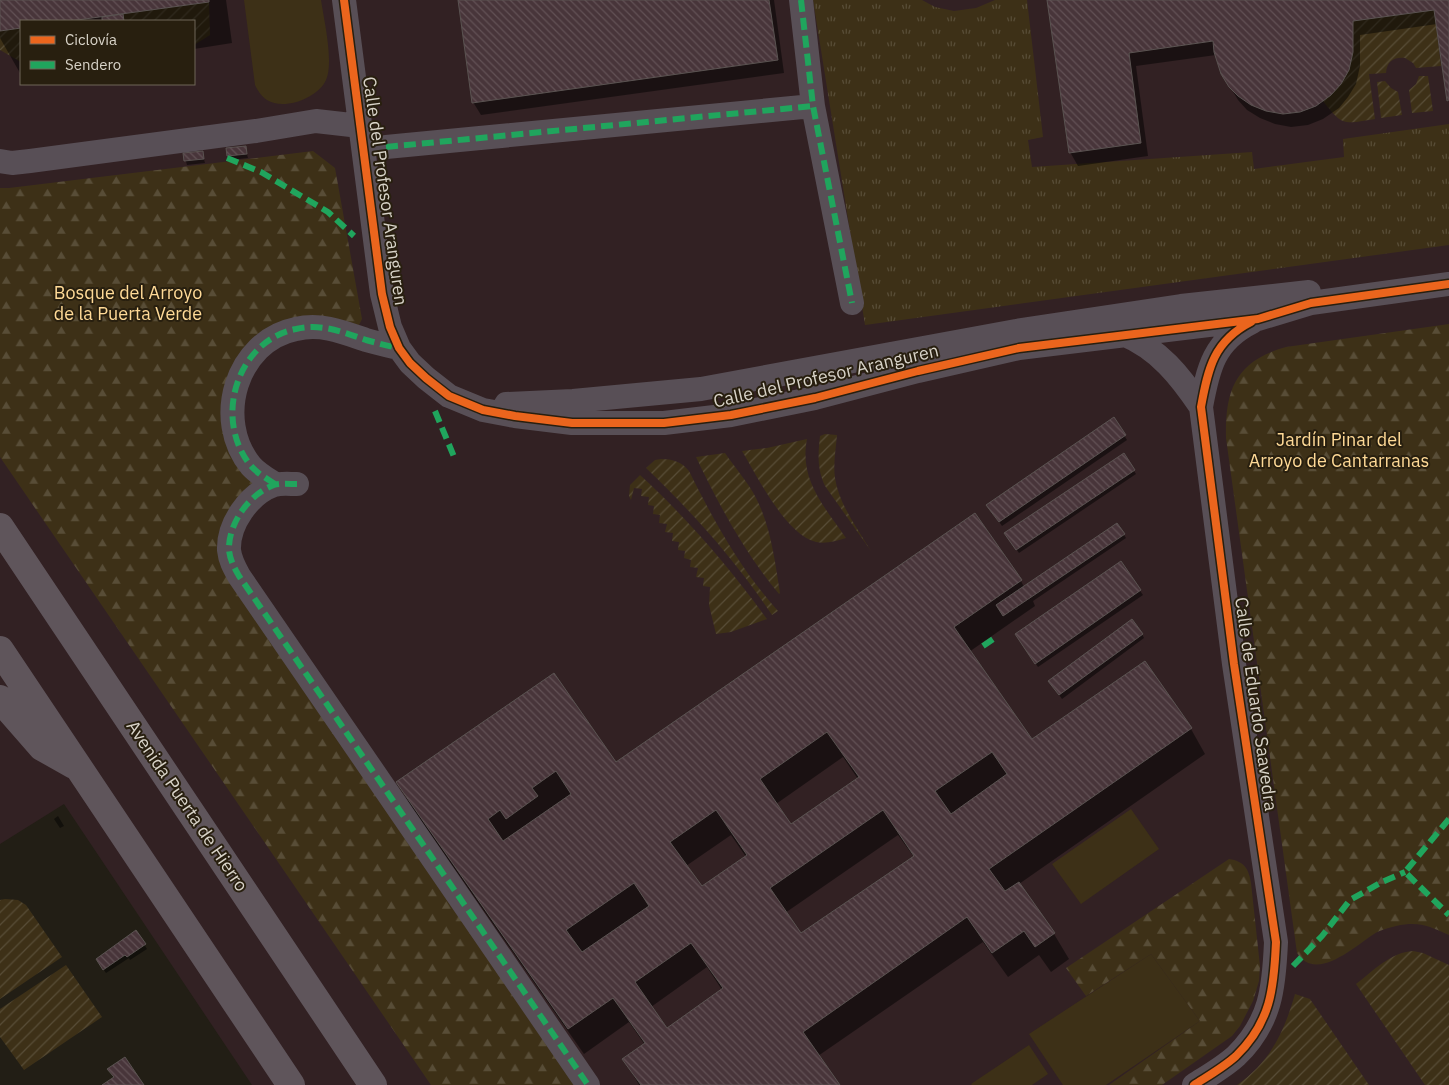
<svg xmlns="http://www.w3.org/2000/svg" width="1449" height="1085" font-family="'IBM Plex Sans',sans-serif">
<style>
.commercial{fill:#322123;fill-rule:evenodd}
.grass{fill:#3d3017}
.forest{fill:url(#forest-firs)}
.park{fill:url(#park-tufts)}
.garden{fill:url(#garden-furrows)}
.shadow{fill:#0007;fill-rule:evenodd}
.building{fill:url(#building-back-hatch);stroke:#5a5351;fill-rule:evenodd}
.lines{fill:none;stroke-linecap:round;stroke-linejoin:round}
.minor{stroke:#584f56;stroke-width:24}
.highway{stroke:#5f555b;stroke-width:28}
.quiet{stroke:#20a55d;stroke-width:6;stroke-dasharray:12 6;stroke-linecap:butt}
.cycleway-casing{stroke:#281f0f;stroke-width:11}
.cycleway{stroke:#eb651d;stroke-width:8}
.labels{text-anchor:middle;stroke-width:4;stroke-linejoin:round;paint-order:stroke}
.street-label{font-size:18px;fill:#d8d3c8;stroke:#281f0f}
.park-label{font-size:18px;fill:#ffda97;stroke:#281f0f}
</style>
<defs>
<pattern id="forest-firs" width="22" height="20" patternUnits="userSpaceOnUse" patternTransform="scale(1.25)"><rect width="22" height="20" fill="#3d3017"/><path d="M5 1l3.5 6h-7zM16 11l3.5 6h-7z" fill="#584d37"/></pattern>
<pattern id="park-tufts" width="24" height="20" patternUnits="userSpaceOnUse" patternTransform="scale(1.25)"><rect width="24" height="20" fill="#3d3017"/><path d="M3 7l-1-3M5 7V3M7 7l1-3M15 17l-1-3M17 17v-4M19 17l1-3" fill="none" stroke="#584d37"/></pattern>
<pattern id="garden-furrows" width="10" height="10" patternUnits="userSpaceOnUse" patternTransform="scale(1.25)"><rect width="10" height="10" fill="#3d3017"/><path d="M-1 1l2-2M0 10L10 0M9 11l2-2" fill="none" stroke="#584d37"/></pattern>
<pattern id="building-back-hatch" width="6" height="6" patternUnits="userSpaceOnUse" patternTransform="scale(1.25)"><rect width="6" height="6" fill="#48353a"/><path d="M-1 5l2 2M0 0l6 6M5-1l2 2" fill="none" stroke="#625155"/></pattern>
</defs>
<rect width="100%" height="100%" fill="#221e15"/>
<path class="commercial" d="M0,0H1449V1085H252L64,804L0,844ZM21,21H194V84H21Z"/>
<path class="grass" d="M244,0H321C324,20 334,62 326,80C318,98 284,111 267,100C261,96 258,91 255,85Z
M1131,809L1159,849L1081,904L1052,864Z
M1151,954L1200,1021L1106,1085H1063L1029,1034Z
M1029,1045L1048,1074L1032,1085H972L971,1084Z"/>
<path class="forest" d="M313,151L335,168L362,319L359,325L351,327L296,323L226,399L260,484L220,544L575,1085H431L0,457V188H9Z
M1449,324V935C1429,926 1419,921 1396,926C1389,928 1380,930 1374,934C1355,946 1316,983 1297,953L1226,438C1225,389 1236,361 1286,347Z
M1229,859C1244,861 1249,869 1251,883L1260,966L1259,981L1253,1001L1240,1026L1232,1036L1162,1085H1109L1200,1021L1151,954L1086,996L1066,968Z"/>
<path class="park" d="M813,0H922L935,7L954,11L976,8L995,0H1027L1043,137L1028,140L1032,167L1252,152L1254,169L1344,157L1343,139L1449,124V245L865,325Z"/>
<path class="garden" d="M209,2L210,35L194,45V21H124L123,14Z
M1434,10L1441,66L1416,68L1413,63L1405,58C1394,57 1387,61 1386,73L1369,74L1375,119C1344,124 1343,127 1323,101C1354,79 1353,55 1353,21Z
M21,28V62L0,50V31Z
M1419,76H1428L1433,111L1412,113L1409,90L1416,84Z
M1385,81L1391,88L1398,92L1402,115L1381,118L1377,82Z
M825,434L837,435C836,448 833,464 835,478C839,504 857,528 871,551L825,486C817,469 818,454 820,436Z
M807,439C799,480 824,506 846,538C836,541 826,544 816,542C786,535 757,476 742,451L767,448Z
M725,453C735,468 748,482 756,498C771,527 775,562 780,593L779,594C744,552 719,505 696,457Z
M661,459C673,459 682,462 689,471C714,521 740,569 778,611L772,615C736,561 693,513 646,468L655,460Z
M640,475C688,519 729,567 767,619L731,632L716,634L709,605L710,587L703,586L704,578L696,577L698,568L690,567L691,560L684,558L685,551L678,550L679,542L672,541L673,533L665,532L667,524L659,523L660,515L653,514L654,506L648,505L649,497L641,496L642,489L634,488L631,500L629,496L630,485Z
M5,899L18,900L26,905L62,957L0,999V900Z
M1413,951L1423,953L1449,965V1085H1425L1356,984C1373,971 1391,952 1413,951Z
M66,965L102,1017L24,1070L0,1037V1009Z
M1295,994L1310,999L1369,1085H1237C1271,1061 1284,1032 1295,994Z"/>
<path class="shadow" d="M0,0H226L232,43L194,49V21H21V73H20L0,38Z
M459,0H774L784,73L481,115L473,102Z
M1048,0H1449V101L1437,24L1360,35V66L1356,84L1348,97L1339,108L1323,119L1308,125L1291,127L1275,124L1260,118L1247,110L1238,100L1222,73L1216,55L1136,66L1148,156L1078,166L1070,152Z
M245,147L248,158L230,160L227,149Z
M202,152L205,163L187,165L184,154Z
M1114,419L1127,440L1002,526L990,509Z
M1134,471L1136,474L1019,553L1008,537Z
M1117,524L1126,538L1033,601L1035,606L969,652L1032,741L1144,663L1191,729L1205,754L1019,884L1054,934L1069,959L1051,972L1039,955L1008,977L983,942L818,1056L838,1085H639L624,1059L645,1045L629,1022L584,1054L412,808L398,783L616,764L1021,581L1024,587ZM843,757L858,779L791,825L776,804ZM731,835L746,857L701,888L686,866ZM898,835L914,857L800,935L785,913ZM707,967L722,990L667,1029L651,1007Z
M1121,563L1143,595L1038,667L1019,639Z
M1142,634L1144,638L1062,699L1052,685Z
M58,816L64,826L60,828L54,819Z
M136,931L147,949L130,960L129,958L106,973L97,960Z"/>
<path class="building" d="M0,0H209V2L70,21H21V28L0,31Z
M458,0H769L778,60L472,103Z
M1047,0H1449V100L1447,101L1434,10L1353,21V52L1349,70L1341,84L1331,95L1316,106L1300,112L1283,114L1266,111L1251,105L1238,96L1229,87L1221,74L1214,52L1213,41L1129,53L1141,143L1069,153Z
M123,14L124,21H102V17Z
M246,146L247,154L227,156L226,148Z
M203,151L204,159L184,161L183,153Z
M1114,417L1126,435L999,522L986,505Z
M1124,453L1135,470L1016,550L1004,533Z
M975,513L1022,580L954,627L1032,739L1145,661L1192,728L989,869L1005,891L1019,882L1055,933L1035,947L1024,931L992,953L967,917L803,1032L840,1085H641L622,1059L645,1043L613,998L568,1029L396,782L554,673L616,762ZM827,732L859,777L791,824L760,779ZM992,752L1007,774L951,814L935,791ZM556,771L571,794L503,841L488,819L500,810L506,819L538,796L532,788ZM716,810L747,855L702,886L670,842ZM883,810L914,856L801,933L770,888ZM634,883L649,906L582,952L566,930ZM691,943L723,988L667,1028L635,982Z
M1117,523L1125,534L1003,616L996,605Z
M1121,561L1141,590L1035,664L1015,634Z
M1132,619L1143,634L1059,695L1048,681Z
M136,930L146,944L127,957L125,955L103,970L96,959Z
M125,1057L144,1085H102L114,1077L107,1069Z"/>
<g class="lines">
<path class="minor" d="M344,0L382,294L390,327L399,348L410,363L426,378L449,396L483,410L515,416L572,423H664L731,415L815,398L918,371L1019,348L1258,319L1311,303L1449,284
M801,0L813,106L852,303
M386,147L813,106
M0,161L12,163L30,161L256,131L316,121L360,126
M1123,334C1159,349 1180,376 1201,407
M506,404L573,401L701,389L1016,331L1181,306L1309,292
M275,484C267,479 257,473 251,466C213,420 236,341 296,329C321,323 343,332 366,340C377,343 388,346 399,348
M297,484C290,484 280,483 274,485C249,494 228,524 229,550C230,560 234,567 239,576L588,1085
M1194,1085C1208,1076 1224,1067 1236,1056C1271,1022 1274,988 1276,942L1234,664L1201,407C1208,368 1214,341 1252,322"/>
<path class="highway" d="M0,527L373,1085
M0,650L291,1085
M0,699L42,747L74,765"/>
<path class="quiet" d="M801,0L813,106L852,303
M386,147L813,106
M227,158L261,172L328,212L354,236
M435,411L455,459
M275,484C267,479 257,473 251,466C213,420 236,341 296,329C321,323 343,332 366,340C377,343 388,346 399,348
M297,484C290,484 280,483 274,485C249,494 228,524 229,550C230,560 234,567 239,576L588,1085
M983,646L996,637
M1449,819L1405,872L1449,915
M1293,966L1322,936L1350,900L1382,882L1405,872"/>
<defs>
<path id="cycleway" d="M344,0L382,294L390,327L399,348L410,363L426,378L449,396L483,410L515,416L572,423H664L731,415L815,398L918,371L1019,348L1258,319L1311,303L1449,284
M1194,1085C1208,1076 1224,1067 1236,1056C1271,1022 1274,988 1276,942L1234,664L1201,407C1208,368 1214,341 1251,322"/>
</defs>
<use href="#cycleway" class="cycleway-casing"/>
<use href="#cycleway" class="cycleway"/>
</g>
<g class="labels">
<g class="street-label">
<text transform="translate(385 191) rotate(82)" y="6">Calle del Profesor Aranguren</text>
<text transform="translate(826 376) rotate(-13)" y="6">Calle del Profesor Aranguren</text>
<text transform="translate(1256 704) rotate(82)" y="6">Calle de Eduardo Saavedra</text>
<text transform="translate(187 806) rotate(56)" y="6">Avenida Puerta de Hierro</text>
</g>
<g class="park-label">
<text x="128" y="299">Bosque del Arroyo<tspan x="128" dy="21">de la Puerta Verde</tspan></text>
<text x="1339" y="446">Jardín Pinar del<tspan x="1339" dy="21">Arroyo de Cantarranas</tspan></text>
</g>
</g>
<rect x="20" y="20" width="175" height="65" fill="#281f0f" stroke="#6e6759"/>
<rect x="30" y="36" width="25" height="8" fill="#eb651d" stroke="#6e6759"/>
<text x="65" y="45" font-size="15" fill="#d8d3c8">Ciclovía</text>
<rect x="30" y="61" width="25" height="8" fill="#20a55d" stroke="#6e6759"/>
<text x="65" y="70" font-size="15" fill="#d8d3c8">Sendero</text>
</svg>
